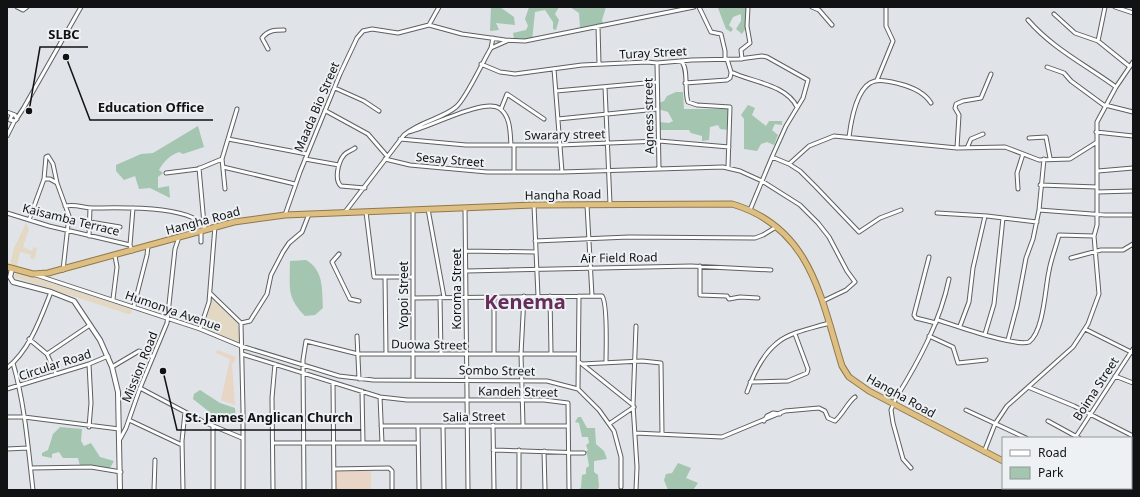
<svg xmlns="http://www.w3.org/2000/svg" width="1140" height="497" font-family="'Noto Sans',sans-serif">
<style>
.commercial{fill:#e3d8c3}
.education{fill:#e8d5c6}
.green{fill:#a4c5b0}
.lines{fill:none;stroke-linecap:round;stroke-linejoin:round}
.minor-casing{stroke:#5d6062;stroke-width:5}
.tertiary-casing{stroke:#5d6062;stroke-width:6}
.trunk-casing{stroke:#917848;stroke-width:7}
.minor{stroke:#fff;stroke-width:3}
.tertiary{stroke:#fff;stroke-width:4}
.trunk{stroke:#debf83;stroke-width:5}
.labels{text-anchor:middle;stroke-width:4;stroke-linejoin:round;paint-order:stroke}
.street-label{font-size:12px;fill:#111214;stroke:#edf1f4}
.town-label{font-size:20px;font-weight:bold;fill:#662d58;stroke:#edf1f4}
.leader{fill:none;stroke:#111214;stroke-width:1.5}
.callout-dot{fill:#111214;stroke:#edf1f4;stroke-width:1.5}
.callout-label{font-size:13px;text-anchor:middle;font-weight:bold;fill:#111214;stroke:#edf1f4;stroke-width:4;stroke-linejoin:round;paint-order:stroke}
</style>
<rect width="100%" height="100%" fill="#e0e3e7"/>
<path class="commercial" d="M26,223L29,229L23,247L32,251L34,247L37,248L35,258L33,259L30,258L31,255L20,252L17,266L19,268L36,271L61,267V269L38,273L7,267V264L10,265L14,248Z
M15,274L37,278L132,309L131,314H128L14,277Z
M211,295L238,323L241,346L203,330Z"/>
<path class="education" d="M217,350L236,357L232,365L235,405L221,400L230,359L216,353Z
M335,471H371V490H335Z"/>
<path class="green" d="M491,7H500L514,17L515,25L496,23L499,30L490,31Z
M529,7H559L555,14L559,20L556,30L553,29V22L545,10L535,12L532,41L514,39L513,33L526,30L528,26L525,19Z
M570,7H606L602,20L604,27L580,28L579,13Z
M747,7L746,28L742,34L736,29L741,21V14L733,17L729,25L733,29L731,32L726,29L718,8Z
M676,92H683L684,109H729L728,130L720,129L718,125L710,127L709,140L702,141V136L691,133L689,130H659V122L669,123L673,121L668,112L658,109L659,103L664,101L667,96Z
M748,105L755,108L752,115L766,126L769,121H782V125L775,124L772,130L778,135L774,145L767,142L761,144L757,151L744,149V119L741,115Z
M198,126L204,147L183,154L179,152C169,156 164,161 159,170L163,173L158,177V188L169,186L170,198L150,188L139,189L135,176L124,180L116,171V165L141,154L153,153Z
M306,260C324,270 322,290 323,308L315,315L305,316C286,297 290,287 290,261Z
M200,390L220,403L235,408L236,424L217,418L193,399L194,394Z
M578,417H581L587,428H595L596,444L604,451L607,459L594,461V472L598,475L599,487L597,490H578L581,488L582,475L586,474V468L589,466L587,454L585,452L588,450L586,445L589,443L588,437H582L579,423L575,422Z
M60,427L82,429L81,441L84,446L91,443L100,457L114,461L110,468L80,466L78,458H63L59,452L52,454V458L42,456V453L48,450L53,434Z
M678,463L691,468L686,478L698,483L693,490H668L664,480L666,474L672,473Z"/>
<g class="lines">
<defs>
<path id="minor" d="M17,7L23,10L27,7
M699,7L711,32L721,34L725,51V59
M812,7L819,10L832,25
M1105,7L1098,41L1129,66
M1115,7L1133,13
M1054,14L1075,33L1098,41
M1028,20C1052,48 1086,65 1116,87
M429,25L439,7
M598,26L599,64
M491,48L507,41
M268,49L262,38C268,30 275,30 284,30
M727,59L731,72C751,82 786,84 797,107
M742,59L741,50L750,43L747,26L748,7
M681,61C689,68 684,91 688,102L697,105L730,107L728,167
M657,63L659,169
M481,64L500,72L515,74L582,65L647,62L657,63L692,60L739,59L762,56L767,57L808,80L803,98L786,126L772,157
M1047,67L1064,73L1071,81L1105,106
M554,69L562,172
M877,80L893,41L886,26V7
M685,83L727,80L730,78L731,73
M605,87L610,204
M335,88L364,101L379,111
M556,91L657,82
M1105,105L1133,112
M501,109L507,94L544,119
M326,111L368,134L387,156
M7,112L15,115L17,119L15,121L10,120L12,115
M17,118L23,109L81,7
M558,119L657,109
M408,132C426,129 483,98 499,108C511,116 510,133 511,145
M1096,132L1133,136
M7,136L14,122
M849,137C851,121 857,85 875,81C883,79 892,82 900,84C912,87 924,92 931,103
M1029,138L1046,137L1050,158
M228,139L307,154
M400,139L466,145H560L659,141L729,147
M355,148C351,151 346,152 344,155C338,162 334,180 341,186L365,188
M957,148L959,115L955,108L956,104L963,101L981,98L991,74
M967,148L971,139L983,134
M305,159L339,165
M385,159L410,165L487,172H562L723,167L740,171L762,181L800,205L818,223L829,237L847,271L855,282L846,290L823,301
M789,164L800,171L816,187L859,232L880,218L901,210
M223,167L295,184
M199,168L204,224
M1098,171L1133,168
M514,172V145
M166,173L198,169L222,159
M44,179L46,157L48,156L53,164L57,183L69,216L63,270
M1040,185L1097,187
M225,189L222,159L237,109
M1018,189L1017,173L1023,154
M1097,192L1133,191
M534,205L538,296
M587,205L592,296
M65,206C77,204 83,208 93,208C117,208 196,204 206,230
M465,208L468,490
M428,209L444,297
M750,210L772,157L789,164L809,146L834,136L957,148L1005,147L1039,160L1070,159L1097,142
M1039,210L1105,215H1133
M345,212L404,135C420,121 442,119 456,107C466,99 483,61 491,48L493,38
M366,212L374,277H412
M7,213L49,226L130,245
M937,213L987,216L1037,222
M285,215L300,172L340,74L357,38L363,31L372,29L398,33L429,25L462,34L505,40L525,41L694,7
M29,220L44,179H50L57,183
M90,222L120,227
M201,232V242
M89,236L90,208
M535,241L629,237L755,238L763,235L776,227
M132,251L130,245L133,208
M466,251L536,252
M339,254L332,262L350,299L359,301
M929,257L914,315L916,318L936,323
M1071,258L1101,250H1123L1133,244
M700,266V295L727,296L729,299L740,297L758,298
M467,271L691,266L771,270
M36,275L200,329L241,346L339,376L373,380L547,381L578,389L599,410L614,431L621,457V487
M385,277L386,354
M210,293L241,323L243,410V490
M550,296L551,353
M440,297L441,354
M494,297V354
M413,298L602,296C608,303 606,350 606,362
M113,299L117,267L115,256
M134,306L147,255L148,246
M938,320C954,325 1015,347 1029,342C1044,331 1045,288 1049,271C1051,259 1056,247 1059,235L1094,236
M241,323L250,321L267,294L271,275L283,252L289,243L302,232L309,214
M636,326L633,405L637,467L636,490
M960,326L969,302L973,268L985,216
M200,329L209,302L215,226
M1085,329L1133,353
M985,334L994,304L1003,218
M357,336L359,379
M929,336L953,347L958,363L986,360
M29,339L47,354L56,374
M1008,340L1017,306L1026,258L1033,239L1039,210L1044,159
M47,354L90,325
M242,354L380,397L407,400H544L568,403L569,490
M579,362L582,364L642,361L661,363L662,433
M13,363C25,405 28,447 33,490
M89,364L91,403L89,427
M582,364L633,405
M112,367L139,351L153,357
M7,368C30,350 41,317 51,292
M1115,376L1133,383
M413,380V210
M750,382L788,381L807,373L808,369L795,334
M333,383L334,490
M1028,387L1074,406L1133,436
M140,388L204,422L242,438
M7,389L89,364L108,356
M578,389L579,296
M362,391L363,443
M747,392C753,375 762,355 777,343C790,332 813,328 829,323
M380,397L382,443
M966,410L1026,438
M7,417H24L119,429
M129,420L182,445
M764,421L767,416L773,413L780,414
M1048,421L1079,438
M609,424L634,407
M493,425L494,490
M523,425L521,354L524,296
M213,426V490
M381,426H568
M418,426L419,490
M443,426L444,490
M635,433L722,437L785,411L819,408L825,411L828,418L835,421C843,414 848,402 855,397
M1075,438L1133,349
M120,439L126,428L140,388L167,323L175,249L179,237
M273,443H418
M7,449L28,448
M493,450L584,453
M544,451L545,490
M984,452L995,424L1007,406L1073,347L1088,324L1099,294L1094,236L1097,225V122L1116,87L1133,62
M1131,461L1133,462
M31,468L91,467L121,472
M911,468L903,459L893,423L891,410L896,398C919,361 940,322 949,279
M334,469L389,468L392,471V490
M1131,488L1133,489
M154,490L155,460
M183,490L182,441L185,412
M273,490L272,398L275,364
M304,490L303,360L306,341L358,354H578
M519,490V450
M1044,490L1046,488
M1102,490L1103,488"/>
<path id="tertiary" d="M12,269L10,277L13,282L51,292L74,301L100,340L112,367L118,392L120,490"/>
<path id="trunk" d="M7,267L33,274L48,273L234,222L285,215L534,205L732,204C811,227 821,298 842,366L849,377L869,391L1003,461
M1059,488L1063,490"/>
</defs>
<use href="#minor" class="minor-casing"/>
<use href="#tertiary" class="tertiary-casing"/>
<use href="#trunk" class="trunk-casing"/>
<use href="#minor" class="minor"/>
<use href="#tertiary" class="tertiary"/>
<use href="#trunk" class="trunk"/>
</g>
<g class="labels">
<g class="street-label">
<text transform="translate(653 53) rotate(-3)" y="4">Turay Street</text>
<text transform="translate(317 107) rotate(-67)" y="4">Maada Bio Street</text>
<text transform="translate(649 116) rotate(-91)" y="4">Agness street</text>
<text transform="translate(565 135) rotate(-1)" y="4">Swarary street</text>
<text transform="translate(450 160) rotate(5)" y="4">Sesay Street</text>
<text transform="translate(563 195) rotate(-1)" y="4">Hangha Road</text>
<text transform="translate(71 220) rotate(14)" y="4">Kaisamba Terrace</text>
<text transform="translate(203 221) rotate(-15)" y="4">Hangha Road</text>
<text transform="translate(619 258) rotate(-1)" y="4">Air Field Road</text>
<text transform="translate(457 289) rotate(-90)" y="4">Koroma Street</text>
<text transform="translate(404 295) rotate(-90)" y="4">Yopoi Street</text>
<text transform="translate(173 311) rotate(19)" y="4">Humonya Avenue</text>
<text transform="translate(429 345) rotate(1)" y="4">Duowa Street</text>
<text transform="translate(55 365) rotate(-18)" y="4">Circular Road</text>
<text transform="translate(140 367) rotate(-68)" y="4">Mission Road</text>
<text transform="translate(497 371) rotate(1)" y="4">Sombo Street</text>
<text transform="translate(1096 389) rotate(-57)" y="4">Boima Street</text>
<text transform="translate(518 392) rotate(1)" y="4">Kandeh Street</text>
<text transform="translate(901 396) rotate(29)" y="4">Hangha Road</text>
<text transform="translate(474 417) rotate(-1)" y="4">Salia Street</text>
</g>
<g class="town-label">
<text x="525" y="309">Kenema</text>
</g>
</g>
<path class="leader" d="M29 111L40 47H88M66 57L90 120H213M163 371L177 430H361"/>
<g class="callout-dot">
<circle cx="29" cy="111" r="4"/>
<circle cx="66" cy="57" r="4"/>
<circle cx="163" cy="371" r="4"/>
</g>
<g class="callout-label">
<text x="64" y="39">SLBC</text>
<text x="151" y="112">Education Office</text>
<text x="269" y="422">St. James Anglican Church</text>
</g>
<rect width="1140" height="497" fill="none" stroke="#111214" stroke-width="16"/>
<rect x="1002" y="437" width="130" height="52" fill="#edf1f4" stroke="#95989a"/>
<rect x="1010" y="450" width="20" height="6" fill="#ffffff" stroke="#95989a"/>
<text x="1038" y="457" font-size="12" fill="#111214">Road</text>
<rect x="1010" y="467" width="20" height="12" fill="#a4c5b0" stroke="#95989a"/>
<text x="1038" y="477" font-size="12" fill="#111214">Park</text>
</svg>
